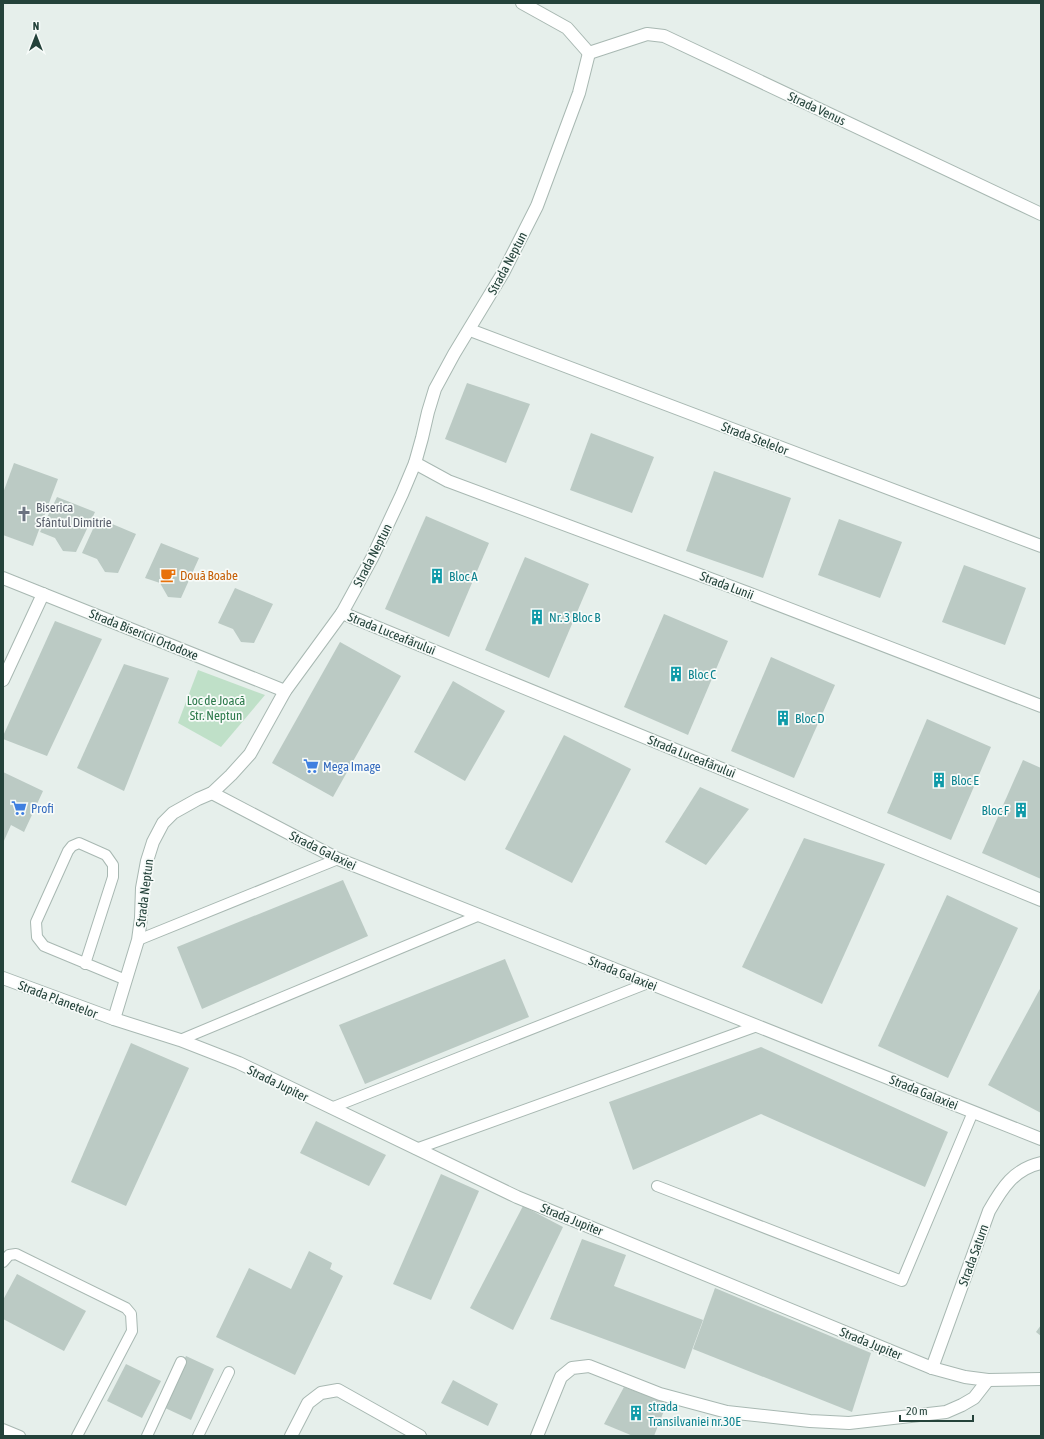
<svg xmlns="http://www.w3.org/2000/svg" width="1044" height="1439" font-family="'Asap Condensed',sans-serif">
<rect width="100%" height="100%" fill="#e6efeb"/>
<polygon fill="#bfe0c8" points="198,670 265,695 221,747 178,723"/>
<g fill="#bbcac4">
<polygon points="467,383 530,404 506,463 445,439"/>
<polygon points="591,433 654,457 632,513 570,490"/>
<polygon points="14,463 58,479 33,546 3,535 3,493"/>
<polygon points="714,471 791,498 763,578 686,551"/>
<polygon points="57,497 95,512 76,552 63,551 55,538 40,532"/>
<polygon points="426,516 489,543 449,637 385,609"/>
<polygon points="98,518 136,534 118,573 105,572 97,559 82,553"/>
<polygon points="839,519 902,542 880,598 818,575"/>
<polygon points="161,543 199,558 181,598 168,597 160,583 145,578"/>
<polygon points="525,557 589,584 549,678 485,650"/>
<polygon points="964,565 1026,588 1005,645 942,622"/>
<polygon points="235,588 273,604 254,643 241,642 233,629 218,623"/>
<polygon points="664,614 728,641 688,735 624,707"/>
<polygon points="55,621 102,639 47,756 3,739 3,736"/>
<polygon points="340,642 401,676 333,797 272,763"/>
<polygon points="771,657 835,685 794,778 731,751"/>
<polygon points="124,664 169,678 124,791 77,768"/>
<polygon points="453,681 505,711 465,781 414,752"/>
<polygon points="927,719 991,747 951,840 887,813"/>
<polygon points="564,735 631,769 572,883 505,849"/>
<polygon points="1023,760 1041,768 1041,879 982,853"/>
<polygon points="3,772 43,791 24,832 11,825 3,843"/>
<polygon points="700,787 749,809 706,865 665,842"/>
<polygon points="804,838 885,864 822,1004 742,967"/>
<polygon points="343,880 368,936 202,1009 177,947"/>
<polygon points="947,895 1018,928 948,1078 878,1046"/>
<polygon points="505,959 529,1017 365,1084 339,1025"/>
<polygon points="1041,987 1041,1113 988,1085"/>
<polygon points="131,1043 189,1068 126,1206 71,1182"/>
<polygon points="761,1047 948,1132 925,1187 761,1114 633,1170 609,1102"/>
<polygon points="316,1121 386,1155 369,1186 300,1153"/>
<polygon points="441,1174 479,1191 431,1300 393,1284"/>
<polygon points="523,1206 563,1227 513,1330 470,1308"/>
<polygon points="582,1239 626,1255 614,1286 703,1320 685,1369 550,1319"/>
<polygon points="309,1251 332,1263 330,1269 343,1276 295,1375 216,1337 249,1268 291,1289"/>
<polygon points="17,1274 86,1311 64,1351 3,1319 3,1300"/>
<polygon points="715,1288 871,1353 852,1412 693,1349"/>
<polygon points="1041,1325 1041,1336 1036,1332"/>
<polygon points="186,1356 214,1369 191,1420 163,1407"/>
<polygon points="126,1364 161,1381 142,1418 107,1401"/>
<polygon points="453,1380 498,1404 488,1426 441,1403"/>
<polygon points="624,1387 667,1403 654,1436 633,1436 604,1424"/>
</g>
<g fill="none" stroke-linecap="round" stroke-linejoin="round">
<defs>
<g id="service">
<polyline points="138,940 338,859"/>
<polyline points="85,964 113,877 113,865 106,855 79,843 72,846 68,851 36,922 37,937 44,946 126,980"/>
<polyline points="180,1040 480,915"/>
<polyline points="331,1108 648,983"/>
<polyline points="416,1149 757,1026"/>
<polyline points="657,1186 902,1281 973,1112"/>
<polyline points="3,1262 9,1255 16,1254 126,1308 131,1314 132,1331 77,1436"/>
<polyline points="3,1429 20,1436"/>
<polyline points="147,1436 181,1362"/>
<polyline points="198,1436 229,1372"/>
</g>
<g id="minor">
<polyline points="522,3 567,28 589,53"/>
<polyline points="589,53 647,34 664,36 1041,214"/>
<polyline points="470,330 1041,546"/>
<polyline points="415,463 448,481 748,593 1041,706"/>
<polyline points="3,578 285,691"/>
<polyline points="342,613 1041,900"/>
<polyline points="3,680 43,594"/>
<polyline points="212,793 338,859 1041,1139"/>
<polyline points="3,978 114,1019 180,1040 239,1063 517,1197 932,1368 965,1377 988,1380 1041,1379"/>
<polyline points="114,1019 138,940 141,918 142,888 147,861 153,842 163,823 173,813 198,799 212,793 231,775 250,754 285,691 342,613 372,558 402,494 415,463 422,438 428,412 435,389 454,354 503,273 537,206 579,93 589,53"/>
<path d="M932 1368 989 1211C1002 1188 1014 1169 1041 1163"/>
<polyline points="291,1436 308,1403 321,1393 338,1390 420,1436"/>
<polyline points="537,1436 561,1377 572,1368 589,1366 660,1394 727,1412 810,1421 849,1423 946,1412 962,1405 974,1398 988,1380"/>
</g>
</defs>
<use href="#service" stroke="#a8b8b2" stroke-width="12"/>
<use href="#minor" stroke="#a8b8b2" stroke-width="14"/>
<use href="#service" stroke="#fff" stroke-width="10"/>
<use href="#minor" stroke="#fff" stroke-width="12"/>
</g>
<defs>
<symbol id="church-bare" viewBox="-9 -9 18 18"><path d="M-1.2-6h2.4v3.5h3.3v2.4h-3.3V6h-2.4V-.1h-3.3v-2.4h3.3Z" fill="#6b7280" stroke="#f7fbf9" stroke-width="2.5" paint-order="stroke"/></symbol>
<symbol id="cafe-bare" viewBox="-9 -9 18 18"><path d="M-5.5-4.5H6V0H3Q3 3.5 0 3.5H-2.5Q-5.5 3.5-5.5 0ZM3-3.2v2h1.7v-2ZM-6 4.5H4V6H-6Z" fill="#e8710a" stroke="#f7fbf9" stroke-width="2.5" paint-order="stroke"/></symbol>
<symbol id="building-bare" viewBox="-9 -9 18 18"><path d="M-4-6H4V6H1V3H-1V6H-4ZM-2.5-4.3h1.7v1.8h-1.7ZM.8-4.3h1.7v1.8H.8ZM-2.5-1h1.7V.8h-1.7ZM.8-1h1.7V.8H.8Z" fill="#0f9aa8" stroke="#f7fbf9" stroke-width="2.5" paint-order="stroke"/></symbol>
<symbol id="supermarket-bare" viewBox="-9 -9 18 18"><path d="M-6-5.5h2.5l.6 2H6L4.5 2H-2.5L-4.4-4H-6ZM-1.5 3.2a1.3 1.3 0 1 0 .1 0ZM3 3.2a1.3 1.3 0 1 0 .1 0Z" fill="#3f7fe0" stroke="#f7fbf9" stroke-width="2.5" paint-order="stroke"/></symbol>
</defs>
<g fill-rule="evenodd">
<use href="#church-bare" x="13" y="503" width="22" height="22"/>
<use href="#cafe-bare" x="157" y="564" width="22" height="22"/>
<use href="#building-bare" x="426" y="565" width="22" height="22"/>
<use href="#building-bare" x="526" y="606" width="22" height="22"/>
<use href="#building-bare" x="665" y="663" width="22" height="22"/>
<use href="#building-bare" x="772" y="707" width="22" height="22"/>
<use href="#supermarket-bare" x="300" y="755" width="22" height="22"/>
<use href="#building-bare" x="928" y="769" width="22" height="22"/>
<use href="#supermarket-bare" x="8" y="797" width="22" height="22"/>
<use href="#building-bare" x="1010" y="799" width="22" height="22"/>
<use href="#building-bare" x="625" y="1402" width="22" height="22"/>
</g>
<g text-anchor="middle" stroke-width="3.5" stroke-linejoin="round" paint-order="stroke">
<g font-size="13" fill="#24423a" stroke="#f7fbf9">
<text transform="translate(817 108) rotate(25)" y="5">Strada Venus</text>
<text transform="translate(507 263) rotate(-62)" y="5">Strada Neptun</text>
<text transform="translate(755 438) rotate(21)" y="5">Strada Stelelor</text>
<text transform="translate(372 555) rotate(-63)" y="5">Strada Neptun</text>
<text transform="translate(727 585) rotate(21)" y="5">Strada Lunii</text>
<text transform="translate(392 633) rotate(22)" y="5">Strada Luceafărului</text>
<text transform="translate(144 634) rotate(22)" y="5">Strada Bisericii Ortodoxe</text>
<text transform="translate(692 756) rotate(22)" y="5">Strada Luceafărului</text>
<text transform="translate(323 850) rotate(26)" y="5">Strada Galaxiei</text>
<text transform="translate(144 893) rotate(-83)" y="5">Strada Neptun</text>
<text transform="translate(623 973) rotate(22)" y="5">Strada Galaxiei</text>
<text transform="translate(58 999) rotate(21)" y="5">Strada Planetelor</text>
<text transform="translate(278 1083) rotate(26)" y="5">Strada Jupiter</text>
<text transform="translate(924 1092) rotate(22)" y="5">Strada Galaxiei</text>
<text transform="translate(572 1219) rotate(22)" y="5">Strada Jupiter</text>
<text transform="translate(973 1255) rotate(-70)" y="5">Strada Saturn</text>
<text transform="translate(871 1343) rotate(22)" y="5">Strada Jupiter</text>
</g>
<g font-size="13" fill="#5b616d" stroke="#f7fbf9" text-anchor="start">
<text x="36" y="512">Biserica<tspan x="36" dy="15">Sfântul Dimitrie</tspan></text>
</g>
<g font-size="13" fill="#c56008" stroke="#f7fbf9" text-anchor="start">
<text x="180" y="580">Două Boabe</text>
</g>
<g font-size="13" fill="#0d838f" stroke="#f7fbf9" text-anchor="start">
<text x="449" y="581">Bloc A</text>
<text x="549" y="622">Nr. 3 Bloc B</text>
<text x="688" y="679">Bloc C</text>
<text x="795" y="723">Bloc D</text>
<text x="951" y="785">Bloc E</text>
<text x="1009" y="815" text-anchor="end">Bloc F</text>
<text x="648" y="1411">strada<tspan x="648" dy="15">Transilvaniei nr.30E</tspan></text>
</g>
<g font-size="13" fill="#2d7a4b" stroke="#f7fbf9">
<text x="216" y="705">Loc de Joacă<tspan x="216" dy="15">Str. Neptun</tspan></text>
</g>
<g font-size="13" fill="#366cbe" stroke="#f7fbf9" text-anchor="start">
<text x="323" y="771">Mega Image</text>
<text x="31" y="813">Profi</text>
</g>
</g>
<rect width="1044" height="1439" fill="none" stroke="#24423a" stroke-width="8"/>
<g transform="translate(36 36)" stroke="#f7fbf9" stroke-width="3" paint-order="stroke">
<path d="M0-3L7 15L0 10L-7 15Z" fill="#24423a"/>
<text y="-6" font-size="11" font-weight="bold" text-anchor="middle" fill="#24423a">N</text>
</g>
<path d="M900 1415v6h73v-6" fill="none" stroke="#24423a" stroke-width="2"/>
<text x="906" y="1415" font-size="12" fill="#24423a" stroke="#f7fbf9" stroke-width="3" paint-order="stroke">20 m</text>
</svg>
